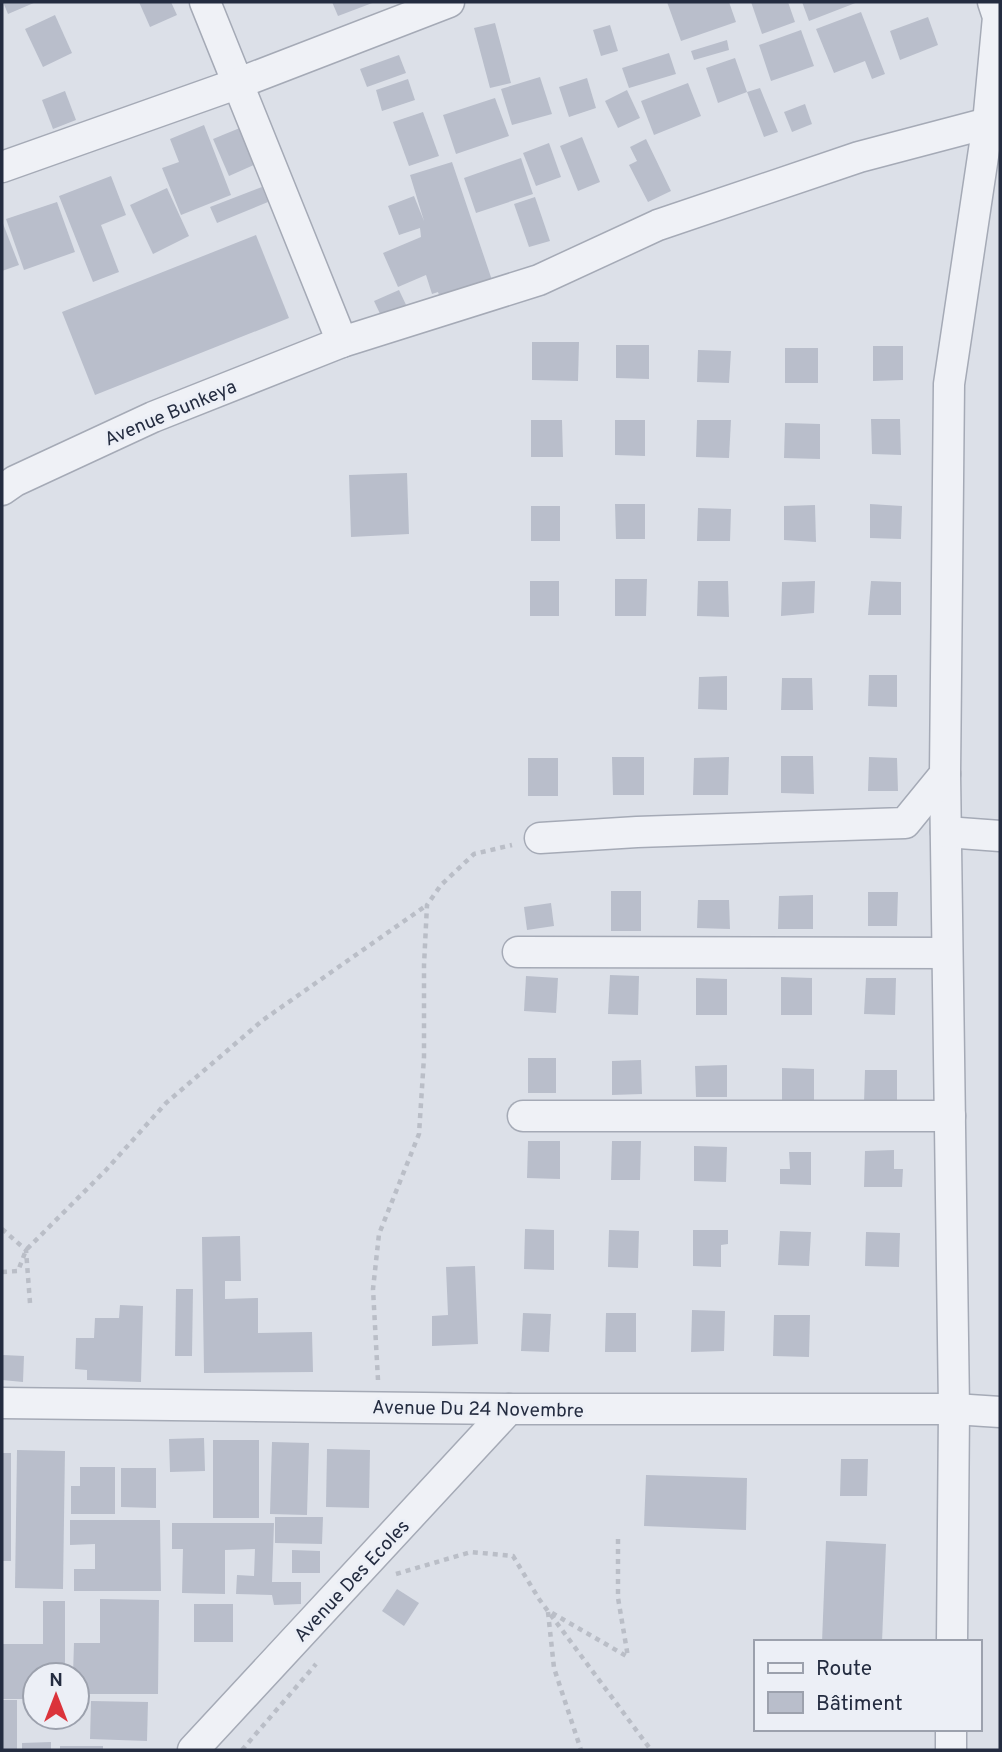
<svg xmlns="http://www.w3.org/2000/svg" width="1002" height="1752" font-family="Overpass,sans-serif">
<rect width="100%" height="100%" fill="#dce0e8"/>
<g fill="#b9becb">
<polygon points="3,2 36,2 8,14"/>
<polygon points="139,2 171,2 177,15 150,27"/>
<polygon points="332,2 375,2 338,16"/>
<polygon points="667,2 729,2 736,22 681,41"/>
<polygon points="751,2 788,2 795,22 762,34"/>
<polygon points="802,2 858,2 809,21"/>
<polygon points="861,12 885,74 872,79 865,61 834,73 816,29"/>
<polygon points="55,15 72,53 43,67 25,29"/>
<polygon points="928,17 938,45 900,60 890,31"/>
<polygon points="495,23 511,83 490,88 474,28"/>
<polygon points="610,25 618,51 601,56 593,30"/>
<polygon points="801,30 814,66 771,81 759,45"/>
<polygon points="727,40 729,50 694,60 691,51"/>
<polygon points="669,53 676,74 629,88 622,68"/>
<polygon points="399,55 406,73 367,87 360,69"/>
<polygon points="735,58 747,92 760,88 778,132 764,137 747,92 718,103 706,68"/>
<polygon points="540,77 552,114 512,125 501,89"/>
<polygon points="587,78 596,108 569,117 559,87"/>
<polygon points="408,79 415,100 382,111 376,90"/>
<polygon points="688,83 701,116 654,135 641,101"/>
<polygon points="627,90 640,118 618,128 605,101"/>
<polygon points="65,91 76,120 53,129 42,100"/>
<polygon points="495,98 509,136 456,154 443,115"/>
<polygon points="805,104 812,124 792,132 784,112"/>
<polygon points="423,112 439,156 409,166 393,122"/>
<polygon points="204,125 231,195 181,215 162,168 179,162 170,139"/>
<polygon points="247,125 263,161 229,176 213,139"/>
<polygon points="582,137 600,182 578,191 560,146"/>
<polygon points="646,139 671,191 648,202 629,165 637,161 630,147"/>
<polygon points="549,143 561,177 536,186 523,153"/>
<polygon points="521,158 533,194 476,213 464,178"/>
<polygon points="452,162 495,289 443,307 438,292 432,294 426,275 398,287 383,253 421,237 420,228 399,235 388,206 414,196 424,221 410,175"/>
<polygon points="111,176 126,215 101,225 119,272 93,282 59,196"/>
<polygon points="262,187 268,202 217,223 210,207"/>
<polygon points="167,188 189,236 153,254 130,205"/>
<polygon points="535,197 550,241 529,247 514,204"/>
<polygon points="57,202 75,252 24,270 6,219"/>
<polygon points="2,221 19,265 2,271"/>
<polygon points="256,235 289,318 95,395 62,312"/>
<polygon points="399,290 408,309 383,320 374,301"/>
<polygon points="532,342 579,342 578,381 532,380"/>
<polygon points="616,345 649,345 649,379 616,378"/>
<polygon points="873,346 903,346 903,380 873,381"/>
<rect x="785" y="348" width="33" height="35"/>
<polygon points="698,350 731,351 729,383 697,382"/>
<polygon points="871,419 900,419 901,455 872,454"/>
<polygon points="531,420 562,420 563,457 531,457"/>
<polygon points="615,420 645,420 645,456 615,455"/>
<polygon points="697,420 731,420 729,458 696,457"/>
<polygon points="785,423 820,424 820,459 784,458"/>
<polygon points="407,473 409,534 351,537 349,475"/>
<polygon points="615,504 645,504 645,539 616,539"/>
<polygon points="870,504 902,506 901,539 870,538"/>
<polygon points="815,505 816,542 784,540 784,506"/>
<rect x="531" y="506" width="29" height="35"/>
<polygon points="698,508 731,509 730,541 697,541"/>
<polygon points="615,579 647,579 646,616 615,616"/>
<rect x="530" y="581" width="29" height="35"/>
<polygon points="698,581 728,581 729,617 697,616"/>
<polygon points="815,581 814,613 781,616 782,582"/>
<polygon points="871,581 901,582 901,615 868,615"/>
<polygon points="869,675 897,675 897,707 868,706"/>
<polygon points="727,676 727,710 698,709 699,677"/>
<polygon points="782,678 812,678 813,710 781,710"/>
<polygon points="781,756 813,756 814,794 781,793"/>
<polygon points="612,757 644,757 644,795 613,795"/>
<polygon points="729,757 728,795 693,795 694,758"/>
<polygon points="869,757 897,758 898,791 868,791"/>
<rect x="528" y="758" width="30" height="38"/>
<rect x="611" y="891" width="30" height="40"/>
<polygon points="868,892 898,892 897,926 868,926"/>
<polygon points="813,895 813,929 778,929 779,896"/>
<polygon points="698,900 729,900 730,929 697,928"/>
<polygon points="551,903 554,926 527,930 524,907"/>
<polygon points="610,975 639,976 638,1015 608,1014"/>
<polygon points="526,976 558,978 556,1013 524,1011"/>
<polygon points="781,977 812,978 812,1015 781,1015"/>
<polygon points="696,978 727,979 727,1015 696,1015"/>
<polygon points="866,978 896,978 895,1015 864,1014"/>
<rect x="528" y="1058" width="28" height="35"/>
<polygon points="641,1060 642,1094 612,1095 612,1061"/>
<polygon points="727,1065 727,1097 696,1097 695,1066"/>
<polygon points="782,1068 814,1069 814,1101 782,1100"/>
<polygon points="865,1070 897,1070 897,1102 864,1102"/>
<polygon points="528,1141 560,1141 560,1179 527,1178"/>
<polygon points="612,1141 641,1141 640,1180 611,1180"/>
<polygon points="694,1146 727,1147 726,1182 694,1181"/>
<polygon points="894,1150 894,1169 903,1169 902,1187 864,1187 865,1151"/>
<polygon points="789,1152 811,1152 811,1185 780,1184 780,1169 790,1169"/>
<polygon points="525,1229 554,1230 554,1270 524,1269"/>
<polygon points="609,1230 639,1231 638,1268 608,1267"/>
<polygon points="693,1230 728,1230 728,1244 721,1245 721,1267 693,1266"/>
<polygon points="780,1231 811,1232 809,1266 778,1265"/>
<polygon points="866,1232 900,1233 899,1267 865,1266"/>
<polygon points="240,1236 241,1281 225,1281 225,1299 258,1298 258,1333 312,1332 313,1372 204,1373 202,1237"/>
<polygon points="475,1266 478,1344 432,1346 432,1316 448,1315 446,1267"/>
<polygon points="176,1289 193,1289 192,1356 175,1356"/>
<polygon points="120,1305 143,1306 141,1382 87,1380 87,1370 75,1369 76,1338 94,1338 95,1318 119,1318"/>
<polygon points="692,1310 725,1311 724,1351 691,1352"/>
<polygon points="523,1313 551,1314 549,1352 521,1351"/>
<polygon points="606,1313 636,1313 636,1352 605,1352"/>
<polygon points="774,1315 810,1315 809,1357 773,1356"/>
<polygon points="3,1355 24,1356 23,1382 2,1380"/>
<polygon points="204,1438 205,1471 170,1472 169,1439"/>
<rect x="213" y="1440" width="46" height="78"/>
<polygon points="272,1442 309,1443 307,1515 270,1514"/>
<polygon points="327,1449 370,1450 369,1508 326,1507"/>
<polygon points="17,1450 65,1451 63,1589 15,1588"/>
<rect x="2" y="1453" width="9" height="108"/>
<polygon points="841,1459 868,1459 867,1496 840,1496"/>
<polygon points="80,1467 115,1467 115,1514 71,1514 71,1486 80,1486"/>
<polygon points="121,1468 156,1468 156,1508 121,1507"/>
<polygon points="646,1475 747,1478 746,1530 644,1526"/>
<polygon points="275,1517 323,1517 322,1544 275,1543"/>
<polygon points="70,1520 160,1520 161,1591 74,1591 74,1569 95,1569 95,1544 70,1545"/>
<polygon points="172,1523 274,1523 272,1582 301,1582 301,1604 274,1605 272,1595 236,1594 237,1575 254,1576 255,1549 225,1550 225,1594 182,1593 183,1549 172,1549"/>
<polygon points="826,1541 886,1544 882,1642 822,1642"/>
<polygon points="292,1550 320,1551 320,1573 292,1573"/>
<polygon points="397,1589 419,1603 404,1626 382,1611"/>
<polygon points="100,1599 159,1600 158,1694 77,1694 77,1675 73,1675 74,1643 100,1643"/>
<polygon points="43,1601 65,1601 65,1675 35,1675 35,1699 2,1699 2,1644 43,1644"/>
<rect x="194" y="1604" width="39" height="38"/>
<rect x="2" y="1700" width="15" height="50"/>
<polygon points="91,1701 148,1702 147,1741 90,1739"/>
<polygon points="51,1742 51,1750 22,1750 22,1743"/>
<rect x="60" y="1746" width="43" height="4"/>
</g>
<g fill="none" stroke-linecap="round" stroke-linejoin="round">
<defs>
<g id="minor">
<polyline points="205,2 342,342"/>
<polyline points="2,167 239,83 449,2"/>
<polyline points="2,490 15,481 153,417 342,342 539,280 658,225 859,157 988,123"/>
<polyline points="945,774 954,1409 952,1642"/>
<polyline points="946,832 1000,836"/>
<polyline points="540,838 637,832 905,823 945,774 949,384 988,123 998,17 993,2"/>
<polyline points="518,952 947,953"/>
<polyline points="523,1116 950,1116"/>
<polyline points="2,1403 509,1409 954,1409 1000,1412"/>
<polyline points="193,1750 509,1409"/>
<polyline points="951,1750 951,1729"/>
</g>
</defs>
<use href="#minor" stroke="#a5aab6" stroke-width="33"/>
<g stroke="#babec7" stroke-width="4.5" stroke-dasharray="5 5" stroke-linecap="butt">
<polyline points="2,1229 26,1250 30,1303"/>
<polyline points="2,1272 18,1271 26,1250 106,1170 166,1103 263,1020 427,905"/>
<polyline points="378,1380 373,1289 379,1234 419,1134 424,1057 424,965 427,905 441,885 474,854 512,845"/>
<polyline points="618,1539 618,1598 628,1657"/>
<polyline points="396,1574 471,1552 513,1556 539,1599 651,1750"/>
<polyline points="548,1612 554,1668 581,1750"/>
<polyline points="552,1613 628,1657"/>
<polyline points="242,1750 316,1664"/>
</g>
<use href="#minor" stroke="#eff1f6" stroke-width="30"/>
</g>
<g text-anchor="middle" stroke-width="6" stroke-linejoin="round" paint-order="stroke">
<g font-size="19" fill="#242c40" stroke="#eceff6">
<text transform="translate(170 412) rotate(-23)" y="7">Avenue Bunkeya</text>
<text transform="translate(478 1408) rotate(1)" y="7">Avenue Du 24 Novembre</text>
<text transform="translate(351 1580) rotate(-47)" y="7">Avenue Des Ecoles</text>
</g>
</g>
<rect width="1002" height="1752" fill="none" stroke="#242c40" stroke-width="7"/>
<rect x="754" y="1640" width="228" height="91" fill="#eceff6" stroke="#9ca1ad" stroke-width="2"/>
<rect x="768" y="1663" width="35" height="10" fill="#eff1f6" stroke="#9ca1ad" stroke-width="2"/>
<text x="816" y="1675" font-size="21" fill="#242c40">Route</text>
<rect x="768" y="1692" width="35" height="21" fill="#b9becb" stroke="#9ca1ad" stroke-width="2"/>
<text x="816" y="1710" font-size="21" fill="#242c40">Bâtiment</text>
<g transform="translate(56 1696)"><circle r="33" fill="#eceff6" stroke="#9ca1ad" stroke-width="2"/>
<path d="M0-5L12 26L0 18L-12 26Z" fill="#db333b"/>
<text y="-10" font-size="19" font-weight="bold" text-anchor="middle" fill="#242c40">N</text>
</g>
</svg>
